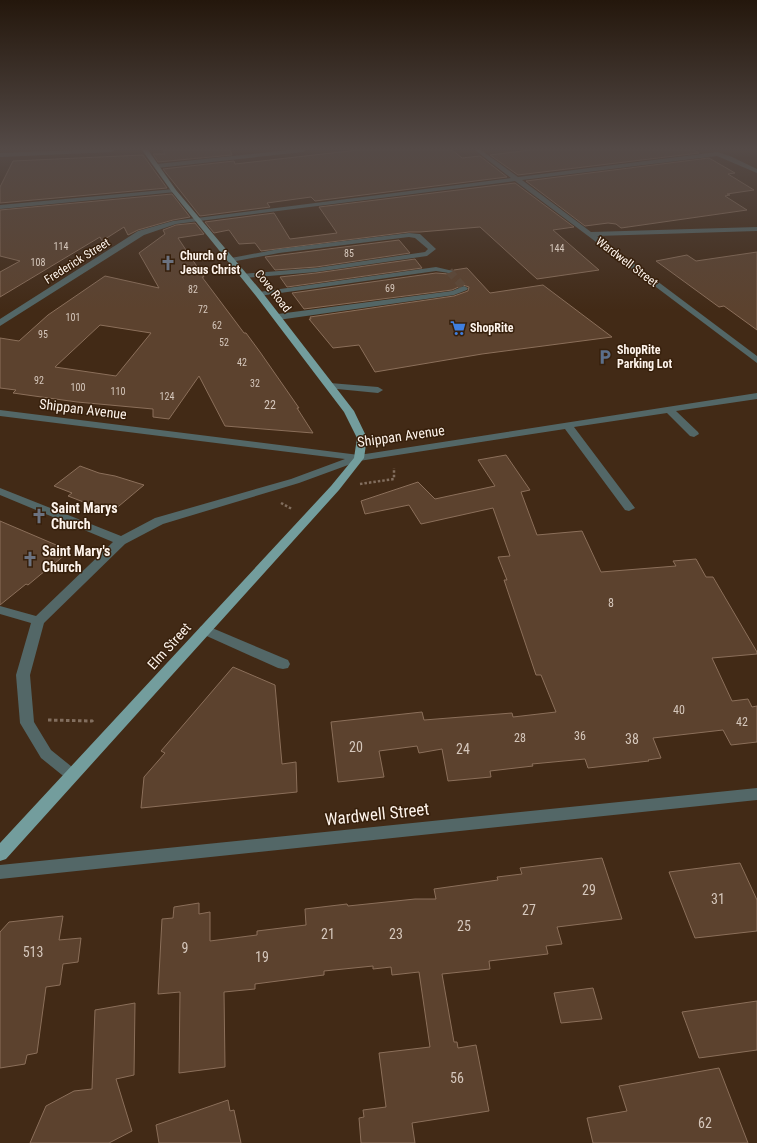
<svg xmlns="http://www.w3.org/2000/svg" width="757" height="1143" font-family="'Roboto Condensed',sans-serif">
<rect width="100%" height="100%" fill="#422a16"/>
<g fill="#5c422e" stroke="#8b6f5a" fill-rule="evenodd">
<polygon points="163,150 230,150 232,155 158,162 153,154 165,154"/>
<polygon points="358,150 452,150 462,158 480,156 507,177 315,201 311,197 267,203 270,207 200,216 163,169 234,161 235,164"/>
<polygon points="530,150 694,150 699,153 518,175 490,155"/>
<polygon points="143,155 167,188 0,203 0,187 13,161"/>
<polygon points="709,158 735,173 728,174 754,190 727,194 730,195 725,196 747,210 621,228 616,224 608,223 585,226 526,181"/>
<polygon points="515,183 574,227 553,230 599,270 537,279 480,227 420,232 409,232 261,251 255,243 239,244 229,230 214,233 205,222 274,213 290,239 337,233 319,207"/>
<polygon points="172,194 190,217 173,220 138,230 128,235 124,227 102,241 100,237 0,297 0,272 20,261 0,256 0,210"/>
<path d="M195 223 204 234 178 238 204 277H202L244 333H246L260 352 299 408H297L313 433 225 426 199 376 169 419 153 417V409L77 402 13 393 16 390 0 388V338L19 341 48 315 105 276 159 288 139 253 165 234 163 230 176 225ZM100 325 151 333 116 376 55 367Z"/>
<polygon points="399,240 410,253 316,267 275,270 265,257"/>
<polygon points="757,252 757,330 724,306 719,307 656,261 687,255 696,261"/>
<polygon points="415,259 422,268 287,287 280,277 316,273"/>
<polygon points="467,268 490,293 543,285 612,337 482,354 375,372 359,345 333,348 309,319 311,319 310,317 454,296 468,291 469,287 463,285 452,290 304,309 292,293 436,273 449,274 454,270"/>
<polygon points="506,455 530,490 521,492 537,535 582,531 601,572 676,566 673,561 696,559 706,577 713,577 757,652 757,654 712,658 732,701 748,699 752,707 757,706 757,742 731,745 723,730 653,738 661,758 648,760 649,761 588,768 585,759 532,764 533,766 490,771 491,777 448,781 442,749 419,753 417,746 379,751 384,777 338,782 331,722 422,712 424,720 512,713 513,717 556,712 541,675 536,675 504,580 507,580 498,557 510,556 493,508 421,524 409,505 365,514 361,501 418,482 435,499 495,486 478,460"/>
<polygon points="80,466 99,473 115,476 144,485 113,511 101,507 99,508 68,496 72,493 54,486"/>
<polygon points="0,521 68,550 63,554 65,555 40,575 28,585 26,584 0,605"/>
<polygon points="233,667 275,685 282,764 296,762 297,792 141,808 144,777 165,753 161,751"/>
<polygon points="602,858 622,919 557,927 562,944 546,946 548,954 489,961 490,969 442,974 454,1042 457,1042 458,1048 476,1045 489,1111 412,1123 415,1143 361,1143 359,1118 364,1117 363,1110 386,1107 379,1053 430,1047 419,972 392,975 391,967 373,969 373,966 324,971 324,975 255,984 255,989 224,992 225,1067 179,1073 180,992 158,994 162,919 173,918 174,907 199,903 199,914 210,912 210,941 257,935 257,931 306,925 305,909 347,904 348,906 415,899 436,899 434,889 498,880 497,877 522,874 520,868"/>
<polygon points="740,863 757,900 757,931 695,938 669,872"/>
<polygon points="63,916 59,940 81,938 78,962 63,964 60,985 46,987 37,1053 27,1055 25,1064 0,1068 0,932 9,922"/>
<polygon points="593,988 602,1019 561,1023 554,993"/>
<polygon points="757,1001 757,1050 699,1058 682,1012"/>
<polygon points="135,1003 134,1075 116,1079 132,1131 109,1143 30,1143 46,1106 74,1091 92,1089 95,1010"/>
<polygon points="719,1068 748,1143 593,1143 587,1118 627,1111 619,1086"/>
<polygon points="228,1100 230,1111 234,1110 241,1143 159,1143 156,1125"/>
</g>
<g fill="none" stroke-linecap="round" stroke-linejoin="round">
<polyline stroke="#5e4836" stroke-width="8" stroke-dasharray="8 4.5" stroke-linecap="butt" points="449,271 464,288"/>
<g stroke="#826e5e" stroke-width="2.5" stroke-dasharray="2.5 2" stroke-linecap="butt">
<polyline points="360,484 394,479 394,468"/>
<polyline points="281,503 292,509"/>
</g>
<polyline stroke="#826e5e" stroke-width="3" stroke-dasharray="3.5 2.5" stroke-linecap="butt" points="48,720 92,721 94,719"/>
<g fill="#536767" fill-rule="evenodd">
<polygon points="78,150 115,150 112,152 0,157 0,153"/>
<polygon points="289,150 306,150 303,152 157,168 154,166 157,164"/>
<polygon points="475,150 481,150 518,177 717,152 730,156 757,169 757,173 717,156 522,180 591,232 757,227 757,231 597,236 757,356 757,363 515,181 176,224 144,235 0,326 0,319 138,231 173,221 511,178"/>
<polygon points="174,189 176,190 176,192 0,209 0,205"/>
<polygon points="409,233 420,234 436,249 427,256 316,272 245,278 241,276 242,274 316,268 425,252 428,249 415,238 409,237 279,253 231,262 227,260 231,258 279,249"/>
<polygon points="436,267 453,271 449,273 436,271 259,296 255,294 259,292"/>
<polygon points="464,286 468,288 467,290 454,295 278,320 274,317 278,314 452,291"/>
<polygon points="330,383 378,387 383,390 378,393 327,388 325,386"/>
<polygon points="757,393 757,399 676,411 698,432 699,434 694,437 690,436 667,413 574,427 635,508 629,511 625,510 565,429 359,461 299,483 163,524 125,544 44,623 30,675 34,722 51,750 77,771 79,775 77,779 72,781 67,779 41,758 20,723 16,675 31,623 0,614 0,606 36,616 113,542 0,495 0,488 121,536 155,518 291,479 345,459 0,416 0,410 359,455"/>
<polygon points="205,625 288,660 290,664 288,668 283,669 278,668 200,633 199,630 200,627"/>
<polygon points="757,788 757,800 0,879 0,865"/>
</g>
<polygon fill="#739d9d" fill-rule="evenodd" points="142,150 148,150 176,190 262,292 354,411 367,438 364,458 339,490 6,859 0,861 0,843 331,486 354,458 357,438 344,412 256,296 172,192"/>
</g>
<linearGradient id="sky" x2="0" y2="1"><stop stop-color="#24170c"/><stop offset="0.48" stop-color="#544a47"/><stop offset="1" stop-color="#544a47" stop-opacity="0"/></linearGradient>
<rect width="757" height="310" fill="url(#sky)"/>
<defs>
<symbol id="church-bare" viewBox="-9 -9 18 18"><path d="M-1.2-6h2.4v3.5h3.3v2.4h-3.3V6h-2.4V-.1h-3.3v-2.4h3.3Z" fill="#6b7280" stroke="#37200c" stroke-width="2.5" paint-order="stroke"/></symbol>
<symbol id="supermarket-bare" viewBox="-9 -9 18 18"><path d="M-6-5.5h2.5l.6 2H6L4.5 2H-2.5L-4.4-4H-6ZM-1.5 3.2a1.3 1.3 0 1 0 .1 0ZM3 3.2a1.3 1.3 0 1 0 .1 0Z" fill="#3f7fe0" stroke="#37200c" stroke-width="2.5" paint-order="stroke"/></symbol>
<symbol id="parking-bare" viewBox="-9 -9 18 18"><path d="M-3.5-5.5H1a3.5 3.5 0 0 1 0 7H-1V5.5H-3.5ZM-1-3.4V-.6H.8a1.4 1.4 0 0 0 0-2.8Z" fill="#5c6f8a" stroke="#37200c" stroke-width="2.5" paint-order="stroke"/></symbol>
</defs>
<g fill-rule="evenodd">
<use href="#church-bare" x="157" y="252" width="22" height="22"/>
<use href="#supermarket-bare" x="447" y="317" width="22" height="22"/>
<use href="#parking-bare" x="594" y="346" width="22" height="22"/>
<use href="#church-bare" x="28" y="505" width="22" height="22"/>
<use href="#church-bare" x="19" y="548" width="22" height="22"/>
</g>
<g text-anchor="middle" stroke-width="3" stroke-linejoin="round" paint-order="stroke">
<g font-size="10" fill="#d5c7bc">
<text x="61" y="250">114</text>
<text x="557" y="252">144</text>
<text x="349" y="257">85</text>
<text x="38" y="266">108</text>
<text x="390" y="292">69</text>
<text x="193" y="293">82</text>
<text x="203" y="313">72</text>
<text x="73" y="321">101</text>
<text x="217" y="329">62</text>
<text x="43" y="338">95</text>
<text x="224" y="346">52</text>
<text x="242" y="366">42</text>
<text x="39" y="384">92</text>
<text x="255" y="387">32</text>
<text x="78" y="391">100</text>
<text x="118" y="395">110</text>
<text x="167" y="400">124</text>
</g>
<g font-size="12" font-weight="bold" fill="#fdf3eb" stroke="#37200c" text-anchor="start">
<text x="180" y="260">Church of<tspan x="180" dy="14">Jesus Christ</tspan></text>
<text x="470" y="332">ShopRite</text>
<text x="617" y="354">ShopRite<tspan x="617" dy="14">Parking Lot</tspan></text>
</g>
<g font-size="12" fill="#fdf3eb" stroke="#37200c">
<text transform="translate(77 261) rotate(-32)" y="4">Frederick Street</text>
<text transform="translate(627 262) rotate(37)" y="4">Wardwell Street</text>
<text transform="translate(273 291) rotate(52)" y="4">Cove Road</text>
</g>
<g font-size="12" fill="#d5c7bc">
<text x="270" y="409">22</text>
<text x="611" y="607">8</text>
<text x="679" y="714">40</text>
<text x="742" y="726">42</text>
<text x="580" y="740">36</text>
<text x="520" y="742">28</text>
</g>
<g font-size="14" fill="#fdf3eb" stroke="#37200c">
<text transform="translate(83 409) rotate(7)" y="5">Shippan Avenue</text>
<text transform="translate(401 436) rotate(-8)" y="5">Shippan Avenue</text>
<text transform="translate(169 646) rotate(-48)" y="5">Elm Street</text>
</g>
<g font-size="14" font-weight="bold" fill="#fdf3eb" stroke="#37200c" text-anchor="start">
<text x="51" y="513">Saint Marys<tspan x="51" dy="16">Church</tspan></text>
<text x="42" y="556">Saint Mary's<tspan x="42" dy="16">Church</tspan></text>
</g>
<g font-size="14" fill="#d5c7bc">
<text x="632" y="744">38</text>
<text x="356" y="752">20</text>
<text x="463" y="754">24</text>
<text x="589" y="895">29</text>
<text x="718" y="904">31</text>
<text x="529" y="915">27</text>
<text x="464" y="931">25</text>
<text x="328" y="939">21</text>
<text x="396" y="939">23</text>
<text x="185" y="953">9</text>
<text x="33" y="957">513</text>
<text x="262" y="962">19</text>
<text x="457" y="1083">56</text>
<text x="705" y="1128">62</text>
</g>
<g font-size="17" fill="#fdf3eb" stroke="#37200c">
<text transform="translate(377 814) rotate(-6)" y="6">Wardwell Street</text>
</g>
</g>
</svg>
